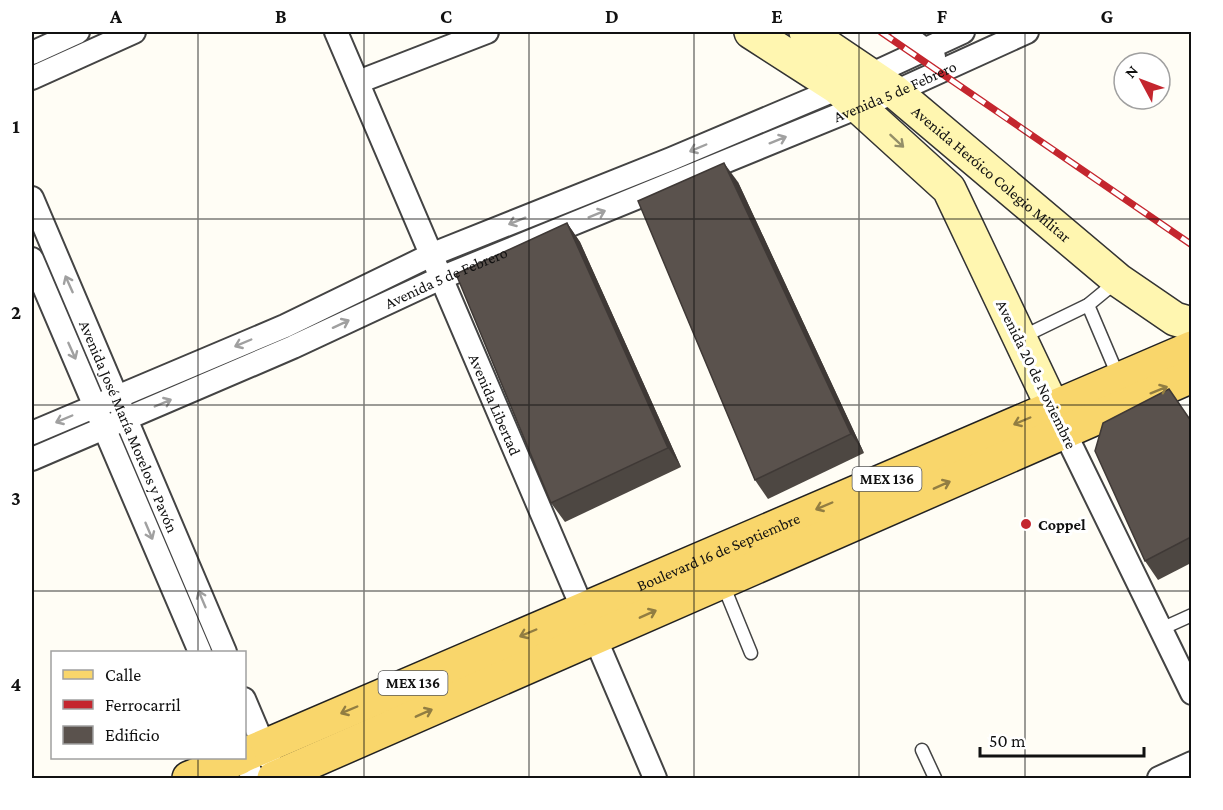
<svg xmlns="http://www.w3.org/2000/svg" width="1223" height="810" font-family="'Crimson Pro',serif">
<rect width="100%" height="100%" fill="#fffdf5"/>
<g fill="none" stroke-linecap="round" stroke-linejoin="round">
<defs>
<g id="service">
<polyline points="1088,305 1119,378"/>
<polyline points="1020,338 1088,305 1116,282"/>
<polyline points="722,582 751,653"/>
<polyline points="1161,629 1192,615"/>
<polyline points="922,750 935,778"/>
</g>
<g id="minor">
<path id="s1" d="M336 32 655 778"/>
<polyline points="902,32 934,57"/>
<polyline points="32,53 78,32"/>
<polyline points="32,78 134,32"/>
<polyline points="358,82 487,32"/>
<path id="s2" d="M32 198 225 652"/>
<polyline points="32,259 200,652"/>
<polyline points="1064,431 1192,693"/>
<polyline points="32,433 285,326 433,254 671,159 872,74 963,32"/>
<path id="s3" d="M32 459 293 347 443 277 895 92 1027 32"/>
<polyline points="244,699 269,758"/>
<polyline points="244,757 253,778"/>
<polyline points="1159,778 1192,763"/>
</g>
<g id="secondary">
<polyline points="751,32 838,88 949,189 1064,431"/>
<path id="s4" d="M806 32 895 92 1118 280 1175 319 1192 324"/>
</g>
<g id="primary">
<path id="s5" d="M244 755 1192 348"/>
<polyline points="189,778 239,758"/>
<polyline points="274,778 1192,376"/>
</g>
</defs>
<use href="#service" stroke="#444" stroke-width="15"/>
<use href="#minor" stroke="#444" stroke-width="26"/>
<use href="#secondary" stroke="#333" stroke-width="36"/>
<use href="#primary" stroke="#222" stroke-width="36"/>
<use href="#service" stroke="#fff" stroke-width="12"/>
<use href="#minor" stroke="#fff" stroke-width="22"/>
<use href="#secondary" stroke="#fff6b0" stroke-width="33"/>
<use href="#primary" stroke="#f9d66b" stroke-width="33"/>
<defs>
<polyline id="rail" points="881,32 1192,245"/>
</defs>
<use href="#rail" stroke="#c4262e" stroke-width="7"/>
<use href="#rail" stroke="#fff" stroke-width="4.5" stroke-dasharray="14" stroke-linecap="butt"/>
</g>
<g fill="#4d4742">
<polygon points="738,182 864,453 768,499 755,480"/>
<polygon points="567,223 580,242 681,467 565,522 551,503"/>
<polygon points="1191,421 1191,563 1158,580 1145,561"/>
</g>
<g fill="#3f3936">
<polygon points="724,163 738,182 864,453 851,434"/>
<polygon points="567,223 580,242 681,467 668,448"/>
</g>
<g fill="#5a524d" stroke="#3f3936" stroke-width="1.5">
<polygon points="724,163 851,434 755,480 638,201"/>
<polygon points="567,223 668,448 551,503 456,274"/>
<polygon points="1169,389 1191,421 1191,537 1145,561 1095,451 1103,423"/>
</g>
<defs><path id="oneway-shaft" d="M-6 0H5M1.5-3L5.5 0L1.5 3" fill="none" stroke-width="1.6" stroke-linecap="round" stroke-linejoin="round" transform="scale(1.5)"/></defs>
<g stroke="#a0a0a0">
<use href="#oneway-shaft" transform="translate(778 140) rotate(-22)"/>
<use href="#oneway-shaft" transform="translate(698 148) rotate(157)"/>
<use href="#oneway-shaft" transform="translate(597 214) rotate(-22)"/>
<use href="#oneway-shaft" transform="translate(517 221) rotate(158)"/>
<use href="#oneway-shaft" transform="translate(69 284) rotate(-114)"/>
<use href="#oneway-shaft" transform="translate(341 324) rotate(-25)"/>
<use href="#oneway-shaft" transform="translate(243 343) rotate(157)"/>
<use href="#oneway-shaft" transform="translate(72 351) rotate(66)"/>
<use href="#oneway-shaft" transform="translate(163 403) rotate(-23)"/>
<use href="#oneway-shaft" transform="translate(64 419) rotate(157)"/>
<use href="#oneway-shaft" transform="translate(149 531) rotate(67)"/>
<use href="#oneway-shaft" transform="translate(202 599) rotate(-113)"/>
</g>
<use stroke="#948f68" href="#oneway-shaft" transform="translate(897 141) rotate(43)"/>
<g stroke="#917d42">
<use href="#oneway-shaft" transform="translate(1159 390) rotate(-22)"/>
<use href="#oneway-shaft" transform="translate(1022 421) rotate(157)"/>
<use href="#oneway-shaft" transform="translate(942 485) rotate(-24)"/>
<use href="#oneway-shaft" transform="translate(824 506) rotate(157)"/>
<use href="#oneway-shaft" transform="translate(648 614) rotate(-24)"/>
<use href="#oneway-shaft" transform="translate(528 633) rotate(157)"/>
<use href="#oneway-shaft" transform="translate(349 710) rotate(157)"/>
<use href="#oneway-shaft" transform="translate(424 713) rotate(-24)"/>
</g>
<path fill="none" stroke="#111" stroke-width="1.5" stroke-opacity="0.55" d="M198 32V652M364 32V778M529 32V778M694 32V778M859 32V778M1025 32V778M32 219H1192M32 405H1192M32 591H1192M198 758V778"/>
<circle fill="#c4262e" stroke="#fff" stroke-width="2" cx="1026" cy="524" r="6"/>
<g text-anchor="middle" stroke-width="6" stroke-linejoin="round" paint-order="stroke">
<g fill="#fff" stroke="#585858" stroke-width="1.5">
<rect x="852.5" y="467" width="69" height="24" rx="4.5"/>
<rect x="378.5" y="671" width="69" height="24" rx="4.5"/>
</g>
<g font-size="15" font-weight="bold" fill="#111">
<text x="887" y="484">MEX 136</text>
<text x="413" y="688">MEX 136</text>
</g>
<g font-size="16" fill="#111" stroke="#fff">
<text dy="6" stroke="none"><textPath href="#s3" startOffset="938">Avenida 5 de Febrero</textPath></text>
<text dy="6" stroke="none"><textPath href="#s4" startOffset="234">Avenida Heróico Colegio Militar</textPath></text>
<text dy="6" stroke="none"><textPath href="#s3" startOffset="452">Avenida 5 de Febrero</textPath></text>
<text transform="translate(1037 374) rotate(64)" y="6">Avenida 20 de Noviembre</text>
<text dy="6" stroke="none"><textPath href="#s1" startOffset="405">Avenida Libertad</textPath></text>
<text dy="6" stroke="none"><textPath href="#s2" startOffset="248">Avenida José María Morelos y Pavón</textPath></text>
<text dy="6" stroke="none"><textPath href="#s5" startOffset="516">Boulevard 16 de Septiembre</textPath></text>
</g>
<g font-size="16" font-weight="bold" fill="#111" stroke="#fff" text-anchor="start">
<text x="1038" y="530">Coppel</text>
</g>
</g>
<rect width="1223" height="810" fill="none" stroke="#ffffff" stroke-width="66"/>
<rect x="51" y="651" width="195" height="108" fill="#ffffff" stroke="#a0a0a0" stroke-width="1.5"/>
<rect x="63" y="670" width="30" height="9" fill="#f9d66b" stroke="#a0a0a0" stroke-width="1.5"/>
<text x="105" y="681" font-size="18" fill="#111111">Calle</text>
<rect x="63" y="700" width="30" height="9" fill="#c4262e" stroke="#a0a0a0" stroke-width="1.5"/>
<text x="105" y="711" font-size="18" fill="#111111">Ferrocarril</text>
<rect x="63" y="726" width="30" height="18" fill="#5a524d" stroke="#a0a0a0" stroke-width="1.5"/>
<text x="105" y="741" font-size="18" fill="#111111">Edificio</text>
<g transform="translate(1142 81) rotate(311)"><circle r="28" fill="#ffffff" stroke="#a0a0a0" stroke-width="1.5"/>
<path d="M0-4.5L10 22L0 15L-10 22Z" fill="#c4262e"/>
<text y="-9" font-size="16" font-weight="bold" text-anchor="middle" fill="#111111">N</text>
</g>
<path d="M980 747v9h164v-9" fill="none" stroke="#111111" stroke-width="3"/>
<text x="989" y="747" font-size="18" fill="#111111" stroke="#ffffff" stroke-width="4.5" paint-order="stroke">50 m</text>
<rect x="33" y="33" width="1157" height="744" fill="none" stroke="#111" stroke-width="2"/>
<g font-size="20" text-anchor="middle" font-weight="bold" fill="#111">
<text x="116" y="23">A</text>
<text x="281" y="23">B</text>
<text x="446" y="23">C</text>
<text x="612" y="23">D</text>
<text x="777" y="23">E</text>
<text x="942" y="23">F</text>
<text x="1107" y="23">G</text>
<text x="16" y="133">1</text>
<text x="16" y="319">2</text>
<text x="16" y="505">3</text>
<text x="16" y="691">4</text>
</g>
</svg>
